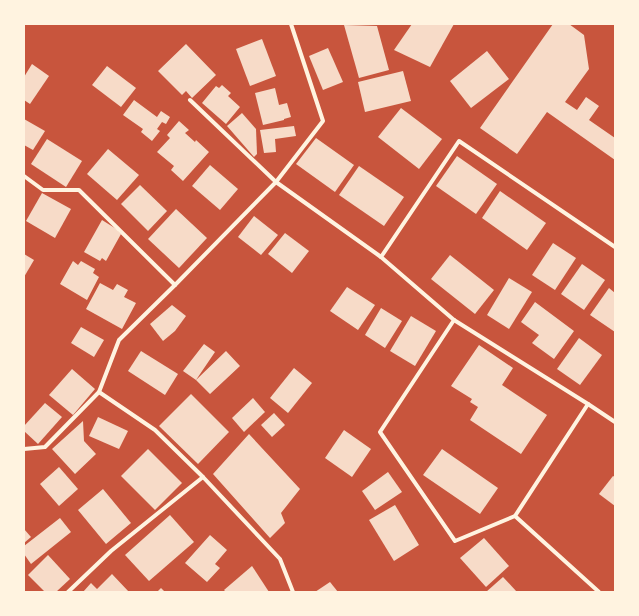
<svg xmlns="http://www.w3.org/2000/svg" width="639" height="616" font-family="'Times New Roman',serif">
<rect width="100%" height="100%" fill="#c8553d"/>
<g fill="#f7dbc8">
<polygon points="412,24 454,24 430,67 394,50"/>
<polygon points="553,24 569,24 584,35 589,69 565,102 577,110 586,97 599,106 589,120 615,138 615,160 547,112 517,154 480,128"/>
<polygon points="344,25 377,26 389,70 359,78"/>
<polygon points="262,39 276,76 250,86 236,49"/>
<polygon points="186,44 216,75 192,98 186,91 182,95 158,71"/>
<polygon points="328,48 343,82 323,90 309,56"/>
<polygon points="487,51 509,79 471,108 450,81"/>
<polygon points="32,64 49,76 30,104 24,100 24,77"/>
<polygon points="107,66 136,88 121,107 92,85"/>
<polygon points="403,71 411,101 365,112 358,82"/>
<polygon points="222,85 231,93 228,96 240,107 226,124 202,103 216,86 219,88"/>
<polygon points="275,88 279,105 287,103 291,117 284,119 284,120 263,125 255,93"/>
<polygon points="134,100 157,117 161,111 170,117 166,124 162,122 157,129 160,131 152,141 141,132 143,129 123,115"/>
<polygon points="401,108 442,139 419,169 378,137"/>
<polygon points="242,113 256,129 257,154 254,157 227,126"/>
<polygon points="24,119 45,131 33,150 24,145"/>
<polygon points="179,121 189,130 185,133 195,142 196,140 209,152 183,181 171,170 174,166 157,152 170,138 167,135"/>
<polygon points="294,126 296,136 275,139 276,152 264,153 260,130"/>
<polygon points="316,138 354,165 335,192 296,164"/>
<polygon points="47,139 82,161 66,187 31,164"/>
<polygon points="108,149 139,175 117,200 87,174"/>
<polygon points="457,156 497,184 476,214 436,186"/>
<polygon points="210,165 238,189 220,210 192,186"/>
<polygon points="359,166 404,197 384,226 339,195"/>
<polygon points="140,185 167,211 148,231 121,204"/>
<polygon points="500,191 546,223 527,250 482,218"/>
<polygon points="42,193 71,209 55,238 26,221"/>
<polygon points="176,209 207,238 179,268 148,239"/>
<polygon points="254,216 278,235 261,255 238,237"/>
<polygon points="102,220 118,230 118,231 121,234 106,261 102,258 100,261 84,252"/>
<polygon points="285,233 309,251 292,273 268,254"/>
<polygon points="553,243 576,258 555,290 532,275"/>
<polygon points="24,254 34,260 24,277"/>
<polygon points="450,255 494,290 475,314 431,279"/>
<polygon points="73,261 78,265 81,261 95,269 93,273 99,277 87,300 60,284"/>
<polygon points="582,264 605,280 584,310 561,294"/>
<polygon points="509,278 532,292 509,329 487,315"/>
<polygon points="100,283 113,290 117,284 128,290 124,297 136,303 122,329 86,309"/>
<polygon points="347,287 375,305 358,330 330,311"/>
<polygon points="609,288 615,293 615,332 590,315"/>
<polygon points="535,302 574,331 554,359 532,343 539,335 521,322"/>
<polygon points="172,305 186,316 175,331 163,341 150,324"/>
<polygon points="381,308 402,321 385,348 365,335"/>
<polygon points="411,316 436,331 415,366 390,351"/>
<polygon points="81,327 104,340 94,357 71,343"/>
<polygon points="579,338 602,355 580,385 557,369"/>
<polygon points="204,344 215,352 196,380 226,351 240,366 210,394 196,380 183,371"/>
<polygon points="479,345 513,368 502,385 547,415 521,454 470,420 478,407 470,402 472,399 451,386"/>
<polygon points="141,351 178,374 165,395 128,371"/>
<polygon points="294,368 312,383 288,413 270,398"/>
<polygon points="72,369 95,389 73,415 49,395"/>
<polygon points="191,394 229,432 198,464 159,426"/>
<polygon points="253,398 265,412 244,432 232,418"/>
<polygon points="45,403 62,417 38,444 24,431 24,426"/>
<polygon points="274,413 285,425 272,437 261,425"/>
<polygon points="98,417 128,431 119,449 89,436"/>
<polygon points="83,421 84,441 96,454 75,474 52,449"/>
<polygon points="344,430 371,449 352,477 325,458"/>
<polygon points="249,434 300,489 281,513 285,523 270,538 213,474"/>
<polygon points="148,449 182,483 155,510 121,476"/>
<polygon points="442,449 498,488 480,514 423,475"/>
<polygon points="59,467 78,489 59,506 40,484"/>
<polygon points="388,472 402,492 375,510 362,491"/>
<polygon points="613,476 615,477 615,506 599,494"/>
<polygon points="103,489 131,523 106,544 78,510"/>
<polygon points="395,505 419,545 394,561 369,520"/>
<polygon points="170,515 194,542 149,581 125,555"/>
<polygon points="60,518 71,532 31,564 24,554 24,546"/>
<polygon points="24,529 31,537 24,543"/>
<polygon points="210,535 227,550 215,564 220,568 207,582 185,563"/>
<polygon points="484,538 509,566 486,587 460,558"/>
<polygon points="48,555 70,579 56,592 45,592 28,575"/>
<polygon points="252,566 269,592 226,592 224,590"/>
<polygon points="112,574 129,592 83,592 91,583 97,589"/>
<polygon points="503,577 517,592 486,592"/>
<polygon points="330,582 338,592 315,592"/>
<polygon points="161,588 165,592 157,592"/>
</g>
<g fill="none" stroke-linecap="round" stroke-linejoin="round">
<g stroke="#fff3e0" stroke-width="4">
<polyline points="190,100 276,182 381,257 454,320 588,404 615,422"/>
<polyline points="24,176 43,190 79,190 175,285"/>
<polyline points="381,257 459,141 615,247"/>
<polyline points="454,320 380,432 455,541 515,516 588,404"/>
<polyline points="99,392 155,430 203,477 280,559 293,592"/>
<polyline points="24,449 45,447 99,392 119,340 175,285 276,182 323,121 291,24"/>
<polyline points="515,516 599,592"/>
<polyline points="68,592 111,551 203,477"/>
</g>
</g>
<rect width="639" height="616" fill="none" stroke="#fff3e0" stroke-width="50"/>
</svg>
